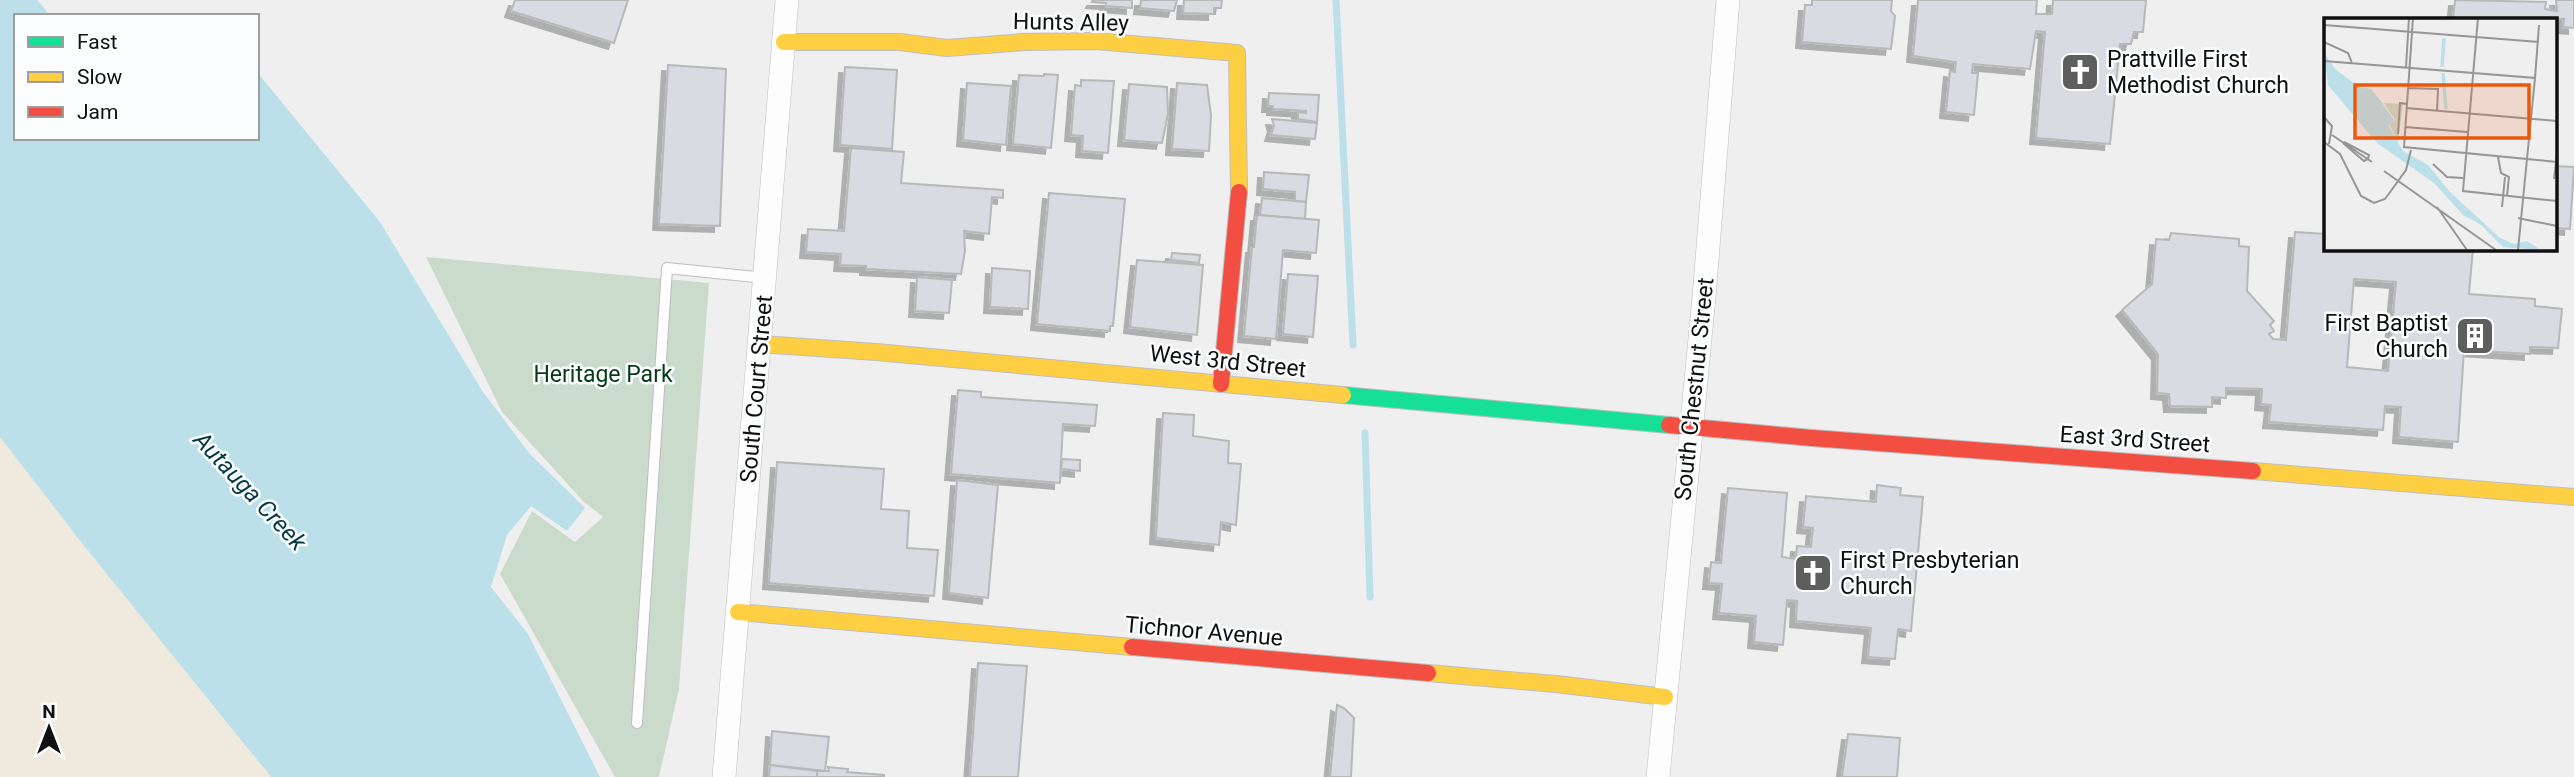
<svg xmlns="http://www.w3.org/2000/svg" width="2574" height="777" font-family="Roboto,sans-serif">
<defs>
<filter id="shadow"><feDropShadow dx="-6" dy="6" stdDeviation="0" flood-color="#0004"/></filter>
</defs>
<rect width="100%" height="100%" fill="#efeff0"/>
<polygon fill="#f0e9de" points="0,437 85,547 271,777 0,777"/>
<polygon fill="#cadbcc" points="426,257 709,283 679,689 659,777 615,777 500,574 532,511 575,542 603,517 583,501 502,412"/>
<polygon fill="#bbe0e9" points="0,0 37,0 51,16 16,16 16,138 257,138 257,72 380,222 483,392 530,454 585,508 567,531 531,506 507,535 491,587 528,634 600,777 271,777 85,547 0,437"/>
<g fill="none" stroke-linecap="round" stroke-linejoin="round">
<g stroke="#bbe0e9" stroke-width="7">
<polyline points="1336,0 1353,345"/>
<polyline points="1365,433 1370,597"/>
</g>
</g>
<g fill="#d9dae2" stroke="#b7b8b8" stroke-width="2" fill-rule="evenodd" filter="url(#shadow)">
<polygon points="515,0 628,0 614,43 511,11"/>
<polygon points="1093,0 1132,0 1132,8 1106,6 1106,3 1092,2"/>
<polygon points="1141,0 1177,0 1174,11 1140,8"/>
<polygon points="1184,0 1222,0 1221,8 1214,8 1214,14 1183,13"/>
<polygon points="1812,0 1892,0 1891,11 1895,16 1891,49 1802,42 1805,5 1812,5"/>
<polygon points="1918,0 2037,0 2036,14 2052,14 2053,0 2146,0 2143,32 2134,32 2131,44 2120,44 2110,144 2036,138 2045,32 2036,31 2030,69 1973,64 1972,73 1978,73 1974,115 1946,112 1950,71 1955,72 1956,62 1913,56"/>
<polygon points="2455,0 2546,2 2545,9 2557,11 2556,0 2574,0 2574,28 2563,27 2564,19 2544,18 2453,19"/>
<polygon points="668,65 726,69 720,226 659,224"/>
<polygon points="845,67 897,70 892,149 840,145"/>
<polygon points="1044,74 1058,75 1051,148 1013,144 1019,75 1044,76"/>
<polygon points="1081,80 1114,81 1108,153 1082,151 1083,136 1071,135 1075,85 1081,86"/>
<polygon points="967,83 1011,86 1006,145 963,140"/>
<polygon points="1177,83 1207,85 1211,115 1209,151 1172,149"/>
<polygon points="1129,84 1167,87 1168,114 1162,143 1124,140"/>
<polygon points="1269,93 1319,95 1317,122 1298,119 1298,112 1306,113 1306,111 1273,109 1273,106 1268,106"/>
<polygon points="1272,119 1317,123 1315,139 1271,135 1274,126"/>
<polygon points="851,148 904,152 901,183 1003,190 1003,198 992,197 989,234 964,231 965,251 961,274 866,269 866,266 840,265 841,254 806,252 808,229 844,231"/>
<polygon points="2555,166 2574,167 2570,229 2555,228"/>
<polygon points="1264,172 1309,175 1306,202 1295,201 1295,192 1263,189"/>
<polygon points="1049,193 1125,199 1113,326 1110,326 1110,331 1037,324"/>
<polygon points="1262,198 1306,202 1305,219 1260,215"/>
<polygon points="1257,215 1319,220 1316,253 1283,250 1276,339 1244,336 1252,247 1254,247"/>
<path d="M2295 232 2326 234V248H2473L2469 294 2535 299V306L2562 309 2558 348 2530 347V354L2464 350 2458 442 2399 437 2401 407 2385 406 2383 430 2269 422 2271 405 2261 404 2262 389 2226 388V398L2212 397V407L2170 406 2169 394 2157 393 2158 354 2122 310 2152 284 2156 239 2169 240 2171 233 2239 239V246L2249 247 2247 291 2274 321 2270 325 2274 331 2269 334 2273 339 2286 340ZM2354 279 2396 282 2388 371 2347 367Z"/>
<polygon points="1172,253 1200,255 1199,263 1171,260"/>
<polygon points="1137,260 1203,265 1197,335 1130,327"/>
<polygon points="992,268 1030,271 1028,309 990,307"/>
<polygon points="1288,274 1318,276 1313,337 1283,334"/>
<polygon points="917,277 952,280 949,313 915,311"/>
<polygon points="958,390 981,392 981,397 1097,405 1095,426 1063,424 1060,483 951,474"/>
<polygon points="1163,413 1194,415 1193,436 1229,441 1228,463 1241,464 1236,525 1221,522 1219,545 1156,538"/>
<polygon points="1062,459 1080,460 1080,471 1061,469"/>
<polygon points="777,462 884,469 881,509 909,511 907,548 938,550 934,596 769,583"/>
<polygon points="957,480 998,485 988,598 949,593"/>
<polygon points="1877,485 1901,488 1900,495 1923,497 1911,631 1898,629 1895,659 1868,657 1871,628 1796,621 1797,601 1787,600 1783,645 1754,642 1756,616 1719,613 1722,584 1709,583 1711,562 1721,563 1728,488 1787,493 1782,557 1796,559 1797,546 1811,547 1813,528 1803,527 1806,496 1876,502"/>
<polygon points="978,663 1027,666 1018,777 970,777"/>
<polygon points="1337,705 1344,708 1354,718 1351,777 1330,777"/>
<polygon points="772,731 829,737 825,771 770,765"/>
<polygon points="1848,734 1900,738 1897,777 1842,777"/>
<polygon points="770,765 817,771 817,777 769,777"/>
<polygon points="828,767 848,769 847,772 884,775 884,777 817,777 817,771 829,771"/>
</g>
<g fill="none" stroke-linecap="round" stroke-linejoin="round">
<defs>
<polyline id="lane" points="637,723 667,268 765,278"/>
<g id="street">
<polyline points="724,777 787,0"/>
<polyline points="1658,777 1704,297 1728,0"/>
</g>
<polyline id="fast" points="1343,395 1669,425"/>
<g id="slow">
<polyline points="784,42 900,42 947,48 1024,42 1096,41 1237,53 1239,192"/>
<polyline points="760,344 876,352 1343,395"/>
<polyline points="2253,471 2574,497"/>
<polyline points="738,612 1132,647"/>
<polyline points="1428,673 1556,684 1665,697"/>
</g>
<g id="jam">
<polyline points="1221,384 1239,192"/>
<polyline points="1669,425 1812,438 2253,471"/>
<polyline points="1132,647 1428,673"/>
</g>
</defs>
<use href="#lane" stroke="#bebebf" stroke-width="12"/>
<use href="#street" stroke="#bebebf" stroke-width="24"/>
<use href="#fast" stroke="#bebebf" stroke-width="18"/>
<use href="#slow" stroke="#bebebf" stroke-width="18"/>
<use href="#jam" stroke="#bebebf" stroke-width="18"/>
<use href="#lane" stroke="#fdfdfd" stroke-width="10"/>
<use href="#street" stroke="#fdfdfd" stroke-width="23"/>
<use href="#fast" stroke="#16e098" stroke-width="16"/>
<use href="#slow" stroke="#ffcf43" stroke-width="16"/>
<use href="#jam" stroke="#f24e42" stroke-width="16"/>
</g>
<defs>
<symbol id="church-square" viewBox="-11 -11 22 22"><rect x="-9" y="-9" width="18" height="18" rx="4" fill="#5e5e5f" stroke="#fcfdfe"/><path d="M-1.2-6h2.4v3.5h3.3v2.4h-3.3V6h-2.4V-.1h-3.3v-2.4h3.3Z" fill="#fff"/></symbol>
<symbol id="building-square" viewBox="-11 -11 22 22"><rect x="-9" y="-9" width="18" height="18" rx="4" fill="#5e5e5f" stroke="#fcfdfe"/><path d="M-4-6H4V6H1V3H-1V6H-4ZM-2.5-4.3h1.7v1.8h-1.7ZM.8-4.3h1.7v1.8H.8ZM-2.5-1h1.7V.8h-1.7ZM.8-1h1.7V.8H.8Z" fill="#fff"/></symbol>
</defs>
<g fill-rule="evenodd">
<use href="#church-square" x="2058" y="50" width="44" height="44"/>
<use href="#building-square" x="2453" y="314" width="44" height="44"/>
<use href="#church-square" x="1791" y="551" width="44" height="44"/>
</g>
<g text-anchor="middle" stroke-width="5" stroke-linejoin="round" paint-order="stroke">
<g font-size="23" fill="#101011" stroke="#fcfdfe">
<text transform="translate(1071 22) rotate(1)" y="8">Hunts Alley</text>
<text transform="translate(1228 361) rotate(6)" y="8">West 3rd Street</text>
<text transform="translate(756 389) rotate(-85)" y="8">South Court Street</text>
<text transform="translate(1694 389) rotate(-84)" y="8">South Chestnut Street</text>
<text transform="translate(2135 439) rotate(4)" y="8">East 3rd Street</text>
<text transform="translate(1204 631) rotate(5)" y="8">Tichnor Avenue</text>
</g>
<g font-size="23" fill="#101011" stroke="#fcfdfe" text-anchor="start">
<text x="2107" y="67">Prattville First<tspan x="2107" dy="26">Methodist Church</tspan></text>
<text x="2448" y="331" text-anchor="end">First Baptist<tspan x="2448" dy="26">Church</tspan></text>
<text x="1840" y="568">First Presbyterian<tspan x="1840" dy="26">Church</tspan></text>
</g>
<g font-size="23" fill="#053b12" stroke="#fcfdfe">
<text x="603" y="382">Heritage Park</text>
</g>
<g font-size="24" font-style="italic" fill="#053842" stroke="#fcfdfe">
<text transform="translate(250 491) rotate(47)" y="8">Autauga Creek</text>
</g>
</g>
<g transform="translate(2324 18)">
<rect width="233" height="233" fill="#efeff0"/>
<path d="M60 85 79 86 74 124 65 106 71 102Z" fill="#cadbcc"/>
<path d="M0 34 11 51 35 69 47 71 56 82 70 102 64 107 79 133 104 147 126 174 176 220 190 226 203 223 217 232 179 229 156 206 140 198 110 165 53 125 4 67Z" fill="#bbe0e9"/>
<path fill="none" stroke="#bbe0e9" stroke-width="3.5" d="M118 49 120 20M119 55 122 91"/>
<path fill="none" stroke="#969697" stroke-width="2" d="M89 0 80 129 203 141M154 0 139 173 233 183M0 7 215 24M0 24 24 35 28 45M0 43 211 60 194 232M82 49 85 0M211 60 215 7M84 70 114 71 113 93M82 90 233 103M0 99 8 108 5 126M81 109 143 114M74 116 76 85 83 86M8 117 48 144M0 124 16 136 37 178 50 185 61 181 82 152 87 132M20 124 45 137 44 141M19 125 40 143 44 141M174 139 177 155 185 159 183 178M203 141 233 144M109 146 123 159 139 160M60 153 172 232M230 161 233 136M113 189 143 232M178 189 181 159M194 200 233 208"/>
<path fill="#e8590c" fill-opacity="0.15" stroke="#e8590c" stroke-width="3.5" d="M31 67H205V120H31Z"/>
<rect width="233" height="233" fill="none" stroke="#101011" stroke-width="3.5"/>
</g>
<rect x="14" y="14" width="245" height="126" fill="#fcfdfe" stroke="#9e9e9f" stroke-width="2"/>
<rect x="28" y="37" width="35" height="10" fill="#16e098" stroke="#9e9e9f" stroke-width="2"/>
<text x="77" y="49" font-size="21" fill="#101011">Fast</text>
<rect x="28" y="72" width="35" height="10" fill="#ffcf43" stroke="#9e9e9f" stroke-width="2"/>
<text x="77" y="84" font-size="21" fill="#101011">Slow</text>
<rect x="28" y="107" width="35" height="10" fill="#f24e42" stroke="#9e9e9f" stroke-width="2"/>
<text x="77" y="119" font-size="21" fill="#101011">Jam</text>
<g transform="translate(49 728)" stroke="#fcfdfe" stroke-width="5" paint-order="stroke">
<path d="M0-5L12 26L0 18L-12 26Z" fill="#101011"/>
<text y="-10" font-size="19" font-weight="bold" text-anchor="middle" fill="#101011">N</text>
</g>
</svg>
